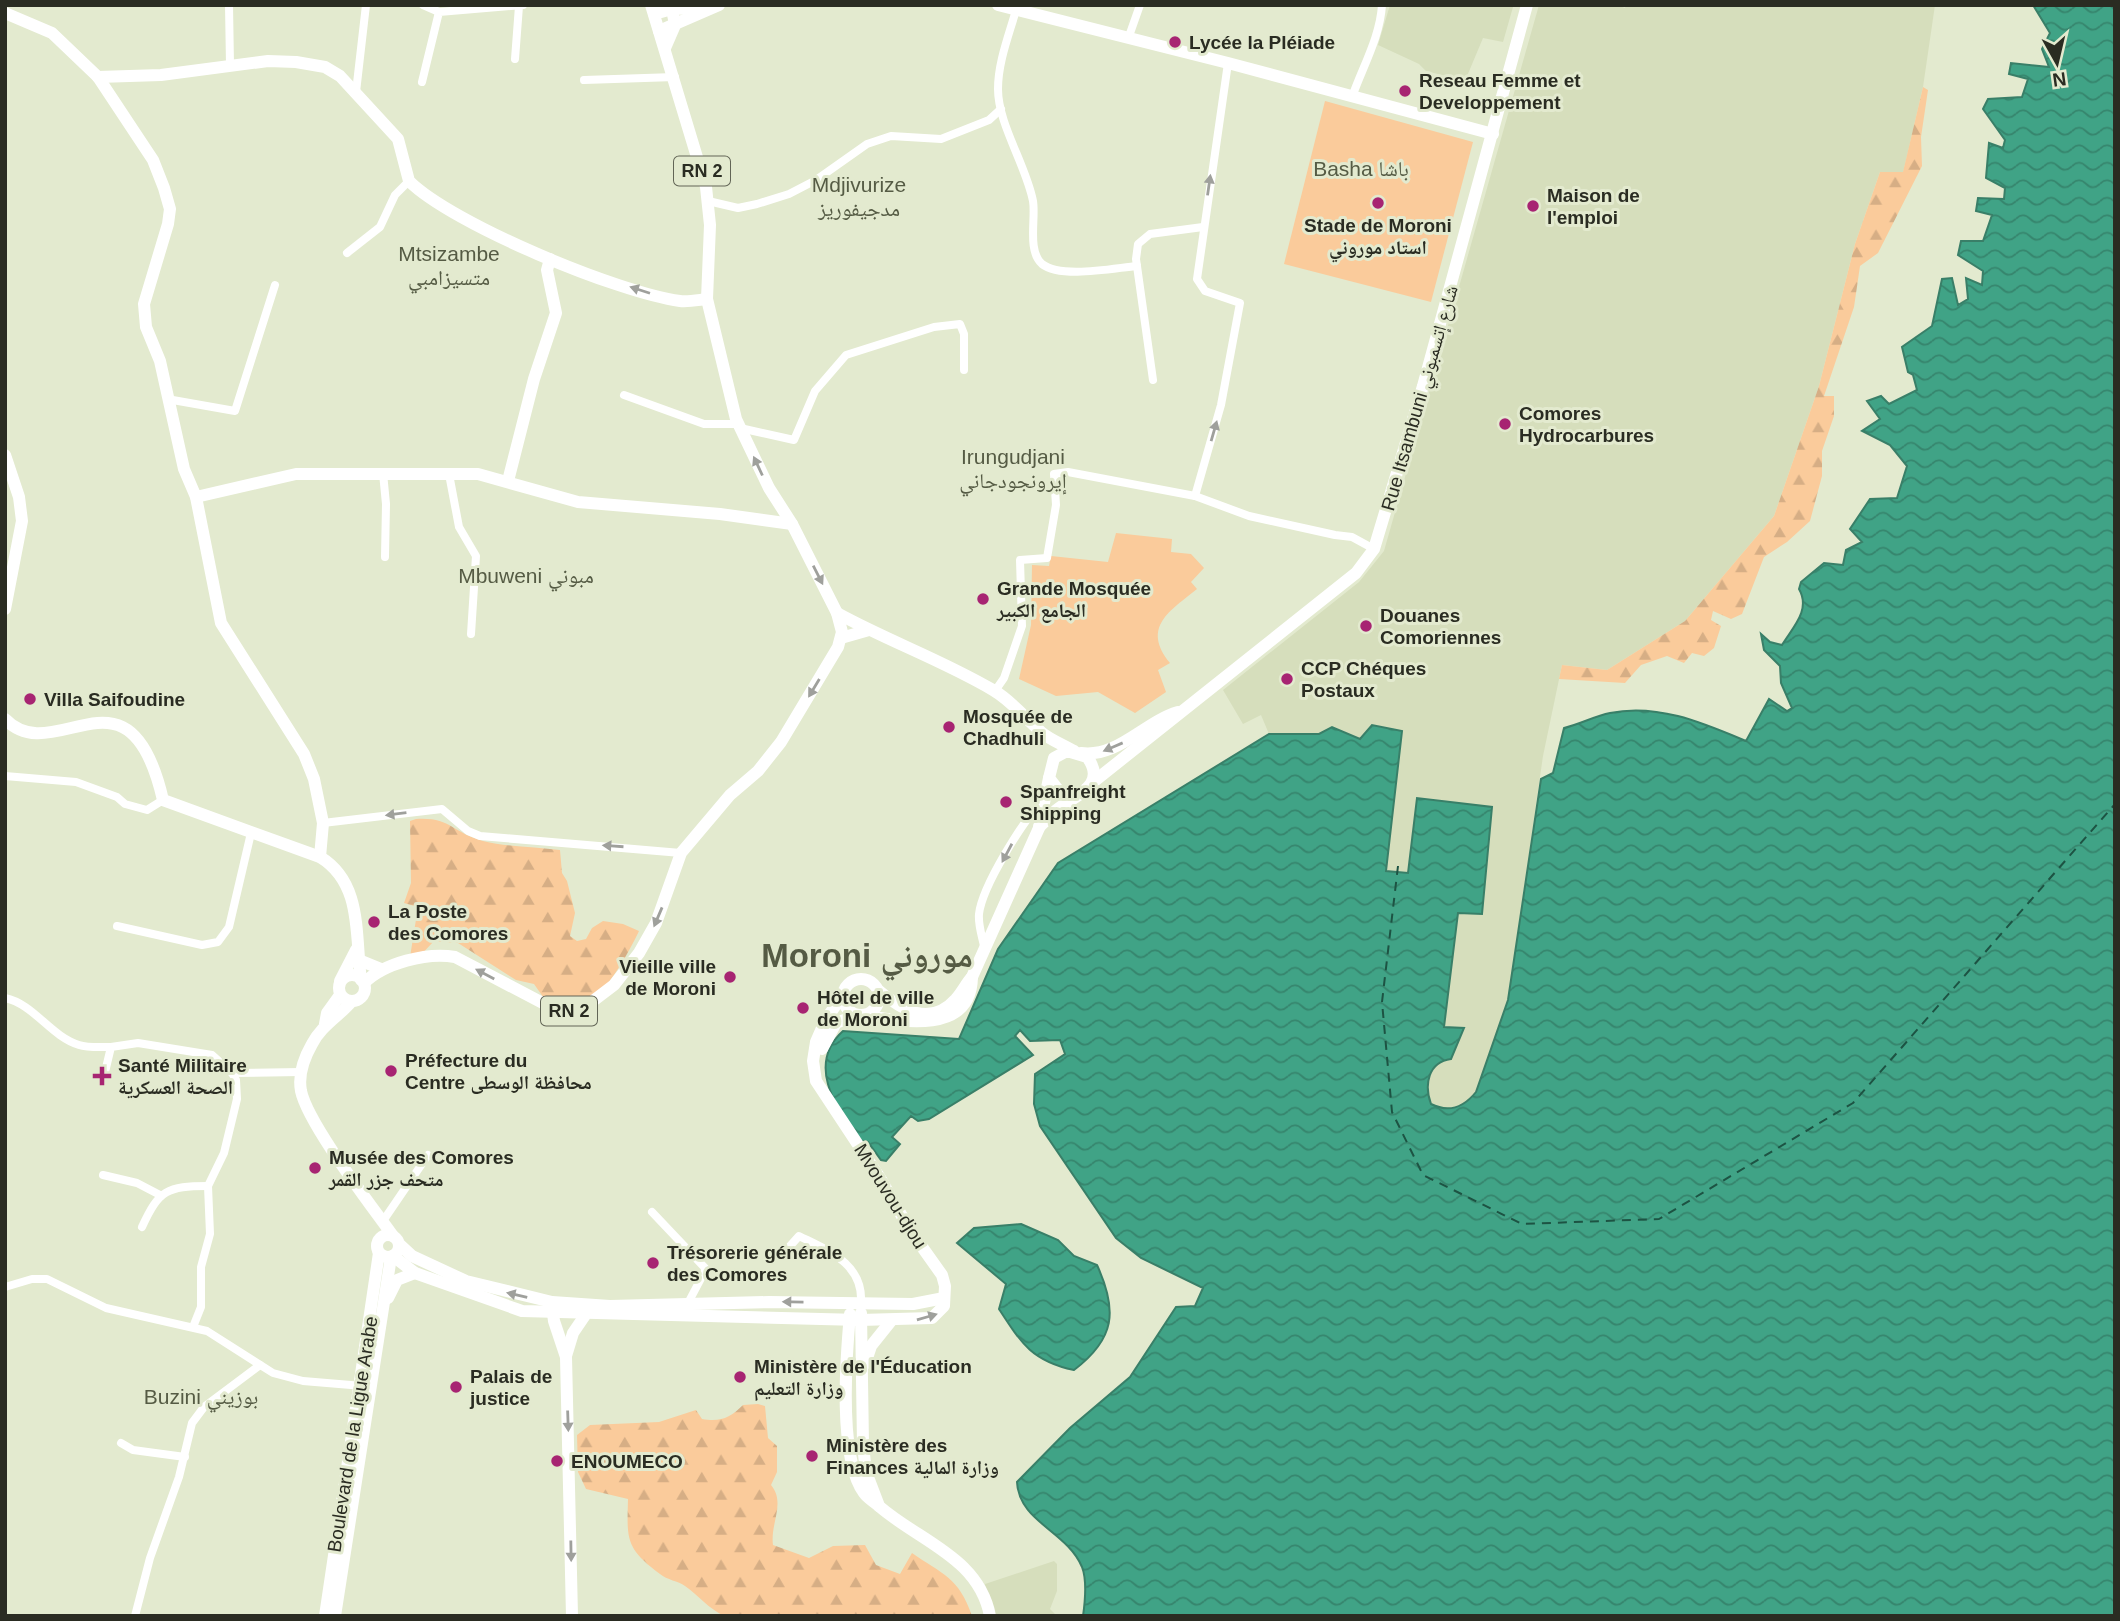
<svg xmlns="http://www.w3.org/2000/svg" width="2120" height="1621" font-family="Helvetica,'Noto Naskh Arabic',sans-serif">
<defs>
<pattern id="forest-firs" width="22" height="20" patternUnits="userSpaceOnUse" patternTransform="scale(1.75)"><rect width="22" height="20" fill="#facb9b"/><path d="M5 1l3.5 6h-7zM16 11l3.5 6h-7z" fill="#d6ae85"/></pattern>
<pattern id="water-waves" width="16" height="10" patternUnits="userSpaceOnUse" patternTransform="scale(1.75)"><rect width="16" height="10" fill="#40a386"/><path d="M0 5q4-4 8 0t8 0" fill="none" stroke="#36856d"/></pattern>
</defs>
<rect width="100%" height="100%" fill="#e3eacf"/>
<g fill="#d6debc">
<polygon points="1390,5 1508,5 1513,7 1503,42 1483,38 1465,81 1426,71 1419,64 1378,45"/>
<polygon points="1539,5 1617,5 1625,8 1626,5 1935,5 1923,87 1903,173 1880,172 1855,244 1819,386 1774,516 1685,621 1607,670 1562,665 1543,756 1508,1000 1476,1092 1467,1103 1451,1109 1440,1108 1431,1104 1426,1092 1432,1068 1442,1060 1463,1029 1444,1027 1458,913 1482,913 1408,874 1385,871 1402,731 1360,739 1332,727 1319,734 1269,734 1261,715 1243,724 1223,690 1359,582 1384,551"/>
<polygon points="1054,1561 1057,1564 1057,1591 1050,1609 1057,1616 991,1616 985,1584"/>
</g>
<g fill="#facb9b">
<polygon points="1325,101 1473,142 1431,302 1284,264"/>
<path d="M1116 533 1172 539 1171 552 1191 554 1204 568 1191 582 1197 589C1170 611 1141 627 1170 663L1158 670 1166 692 1135 713 1098 692 1056 696 1019 679 1031 625 1032 565 1049 566 1051 556 1108 562Z"/>
</g>
<g fill="url(#forest-firs)">
<polygon points="1923,87 1928,90 1921,137 1922,166 1878,253 1860,266 1854,307 1824,396 1834,396 1834,416 1822,451 1822,476 1810,521 1787,542 1764,557 1742,614 1731,619 1713,611 1711,620 1721,626 1714,648 1704,656 1692,653 1684,663 1667,656 1641,665 1625,683 1559,679 1562,665 1607,670 1685,621 1774,516 1819,386 1855,244 1880,172 1903,172"/>
<path d="M416 819C451 817 451 832 483 841 507 847 535 847 560 850L562 873 567 881 575 913 570 936 577 941 586 939 592 928 603 921 623 924 639 931C630 950 603 1001 582 1004 571 1006 559 1004 548 1004L534 984 516 980 458 943 434 941 419 957H410L418 907 404 903 411 883 410 821Z"/>
<path d="M758 1404 765 1406 768 1438 777 1446V1472L771 1485C786 1503 770 1523 773 1545L809 1558 833 1546 865 1545 876 1565 900 1574 912 1553C942 1574 959 1577 972 1616H724C708 1608 699 1596 685 1586 678 1581 667 1580 660 1574 625 1548 627 1539 628 1499L586 1489 578 1472 577 1435 590 1425 659 1422 696 1410 702 1419C721 1422 730 1418 743 1405Z"/>
</g>
<g fill="url(#water-waves)" stroke="#397f68" stroke-width="2">
<path d="M2033 5H2115V1616H1083C1085 1602 1087 1580 1082 1567 1067 1531 1019 1522 1017 1482L1070 1428 1130 1377 1176 1307 1195 1306 1203 1288 1141 1258 1116 1238 1040 1126 1034 1104 1035 1074 1065 1054 1060 1040 1030 1041 1020 1030 1015 1036 1033 1055 929 1119 918 1121 911 1116 892 1137 900 1144 886 1161 881 1160 868 1142 858 1140C836 1107 806 1064 843 1031L959 1039 998 949 1058 863 1269 734H1319L1332 727 1360 739 1372 725 1402 731 1386 871 1408 873 1417 798 1492 807 1482 914 1458 913 1444 1027 1464 1028 1451 1059C1428 1062 1424 1085 1431 1104 1449 1113 1464 1107 1476 1092L1508 1000 1541 779 1553 773 1564 728C1580 724 1595 716 1610 713 1657 703 1703 723 1746 741L1769 699 1787 711 1792 708 1781 683 1780 666 1764 650 1761 634 1770 642 1782 645C1793 627 1811 610 1799 589L1801 582 1824 563 1843 565 1846 550 1862 542 1850 529 1870 499 1897 498 1907 466 1890 445 1862 431 1880 419 1867 401 1881 396 1889 404 1917 390 1913 375 1908 372 1902 347 1932 326 1942 279 1952 278 1958 305 1968 299 1966 278 1982 285 1983 271 1958 255 1961 241H1983L1992 215 1976 211 1978 198 2004 199 2005 188 1986 178 1989 143 2003 148 2005 140 1983 109 1988 99 2022 97 2028 79 2009 74 2011 63 2049 67 2042 49 2050 33Z"/>
<path d="M1021 1224 1058 1240 1074 1256 1097 1265C1118 1311 1115 1339 1074 1370 1032 1361 1021 1343 999 1309L1006 1284 957 1243 974 1228Z"/>
</g>
<g fill="none" stroke-linecap="round" stroke-linejoin="round">
<polyline stroke="#1d5343" stroke-width="2" stroke-dasharray="9 7" stroke-linecap="butt" points="1398,866 1382,1002 1392,1112 1423,1175 1522,1224 1659,1219 1853,1103 2115,804"/>
<g stroke="#fff" stroke-width="8">
<polyline points="229,5 230,65"/>
<polyline points="423,5 439,12"/>
<path d="M1016 10C1009 35 998 62 998 89 998 124 1026 165 1033 201 1036 218 1027 251 1042 264 1061 279 1114 268 1137 266"/>
<polyline points="1128,39 1140,5"/>
<polyline points="515,59 519,6"/>
<polyline points="584,80 675,77"/>
<polyline points="422,82 439,12 523,5"/>
<polyline points="356,92 366,5"/>
<path d="M1352 97C1363 66 1380 37 1382 5"/>
<polyline points="708,201 738,208 757,204 789,194 816,180 867,144 891,136 941,139 989,120 1001,109"/>
<polyline points="347,253 380,227 395,195 409,181"/>
<polyline points="1153,380 1136,259 1138,244 1150,234 1203,227"/>
<polyline points="624,395 704,424 738,424"/>
<polyline points="167,399 235,411 275,285"/>
<polyline points="740,428 794,440 815,391 846,355 934,327 960,324 964,334 964,370"/>
<polyline points="383,473 386,504 385,557"/>
<polyline points="449,474 459,527 476,556 471,634"/>
<polyline points="1195,496 1221,405 1240,303 1205,291 1197,279 1228,63"/>
<polyline points="995,691 1004,678 1022,626 1020,560 1047,558 1056,505 1054,474 1068,472 1195,496 1249,516 1335,535 1352,537 1374,549"/>
<polyline points="5,776 76,782 117,797 125,804 147,810 163,800"/>
<polyline points="323,823 442,809 468,831 480,836 681,853"/>
<polyline points="117,926 202,945 218,942 229,927 251,833"/>
<path d="M984 946C982 936 978 925 979 914 982 887 1024 818 1044 800"/>
<path d="M5 998C34 1004 50 1036 79 1045 88 1048 101 1047 111 1047"/>
<polyline points="105,1072 111,1047 138,1043 212,1055 232,1073 301,1072"/>
<polyline points="103,1175 137,1183 160,1195"/>
<polyline points="652,1212 706,1269 687,1305"/>
<polyline points="383,1221 428,1155"/>
<path d="M142 1227C159 1190 167 1186 208 1186"/>
<path d="M790 1246 799 1236C829 1251 864 1264 861 1304"/>
<polyline points="5,1287 32,1279 47,1279 106,1308 207,1331 273,1373 303,1381 363,1386"/>
<polyline points="193,1327 201,1307 201,1267 210,1234 208,1186 224,1153 237,1099 236,1080 232,1073"/>
<polyline points="121,1443 133,1450 185,1457"/>
<polyline points="135,1616 150,1558 179,1477 192,1423 204,1407 260,1365"/>
</g>
<g stroke="#fff" stroke-width="12">
<polyline points="998,5 1228,63 1493,134"/>
<polyline points="5,13 52,33 98,77 153,160 164,188 170,209 168,224 144,304 146,327 160,361 184,469 196,497 221,623 304,754 314,779 323,823 320,857"/>
<polyline points="654,14 672,9 702,8"/>
<polyline points="659,31 719,5"/>
<path d="M98 77 161 75 268 61 296 62 325 67 340 76 398 139 409 181C452 224 619 293 680 301 688 302 698 300 707 299"/>
<polyline points="5,455 19,497 22,521 5,609"/>
<polyline points="508,481 534,379 556,313 547,270 550,259"/>
<polyline points="196,497 296,474 478,474 578,502 720,514 792,524"/>
<path d="M837 613C888 641 942 660 993 690 1012 701 1025 718 1041 732 1050 740 1064 745 1074 751"/>
<polyline points="841,638 869,630"/>
<path d="M5 719C55 771 129 653 163 800L320 857C363 883 355 936 361 980"/>
<path d="M1081 753C1118 758 1144 722 1178 712"/>
<polyline points="1092,783 1356,573 1374,549 1423,386 1527,5"/>
<path d="M1039 827C1045 822 1050 816 1055 811 1073 796 1109 786 1087 757L1067 751 1054 758 1049 778 1062 795 1076 796"/>
<circle cx="861" cy="997" r="18"/>
<polyline points="340,981 356,950"/>
<path d="M878 990C902 1010 930 1028 956 999 962 992 966 984 972 977L1039 828 1049 778"/>
<path d="M864 1015C902 1022 971 1035 972 977"/>
<polyline points="822,1049 836,1023 857,1015"/>
<polyline points="399,1244 412,1256 466,1281 552,1302 610,1306 769,1302 913,1304 944,1298"/>
<polyline points="393,1256 415,1273 522,1311 860,1320 932,1318 944,1306 945,1286 942,1275 910,1230 880,1178 816,1081 813,1061 816,1042 826,1019 843,995"/>
<polyline points="552,1306 554,1321 566,1357 572,1616"/>
<polyline points="861,1313 863,1445 866,1472 879,1506"/>
<path d="M850 1314C846 1358 838 1457 864 1493 868 1499 875 1502 880 1507 921 1542 979 1558 990 1616"/>
<polyline points="566,1356 573,1333 590,1308"/>
<polyline points="865,1364 871,1346 891,1321"/>
</g>
<g stroke="#fff" stroke-width="12">
<polyline points="665,48 675,25 672,9 666,5"/>
<polyline points="359,960 381,969"/>
<circle cx="352" cy="988" r="13"/>
<path d="M364 983C384 963 427 952 455 957L556 1010H576L589 1004 614 985 639 953 656 923 681 853 730 795 758 771 781 742 838 647 842 632 837 613 792 524 769 488 736 419 707 299 710 225 706 187 651 5"/>
<path d="M351 1002C338 1017 321 1026 312 1044 304 1058 298 1075 301 1091 308 1124 371 1205 393 1236"/>
<polyline points="325,1024 327,1013 340,995"/>
<circle cx="388" cy="1246" r="11"/>
<polyline points="388,1298 397,1280 415,1273"/>
<polyline points="325,1616 379,1253"/>
<polyline points="335,1616 391,1257"/>
</g>
</g>
<defs><path id="oneway-solid" d="M-6-.8H1V-3.2L6.5 0L1 3.2V.8H-6Z" transform="scale(1.75)"/></defs>
<g fill="#9fa09c">
<use href="#oneway-solid" transform="translate(1209 185) rotate(-82)"/>
<use href="#oneway-solid" transform="translate(640 290) rotate(-162)"/>
<use href="#oneway-solid" transform="translate(1214 431) rotate(-74)"/>
<use href="#oneway-solid" transform="translate(758 466) rotate(-115)"/>
<use href="#oneway-solid" transform="translate(818 575) rotate(63)"/>
<use href="#oneway-solid" transform="translate(814 688) rotate(121)"/>
<use href="#oneway-solid" transform="translate(1113 747) rotate(157)"/>
<use href="#oneway-solid" transform="translate(396 814) rotate(173)"/>
<use href="#oneway-solid" transform="translate(613 846) rotate(-176)"/>
<use href="#oneway-solid" transform="translate(1007 853) rotate(118)"/>
<use href="#oneway-solid" transform="translate(658 917) rotate(113)"/>
<use href="#oneway-solid" transform="translate(485 974) rotate(-152)"/>
<use href="#oneway-solid" transform="translate(517 1295) rotate(-167)"/>
<use href="#oneway-solid" transform="translate(793 1302) rotate(-179)"/>
<use href="#oneway-solid" transform="translate(927 1317) rotate(-16)"/>
<use href="#oneway-solid" transform="translate(568 1421) rotate(88)"/>
<use href="#oneway-solid" transform="translate(571 1551) rotate(89)"/>
</g>
<g fill="#a72472" stroke="#e3eacf" stroke-width="2.5">
<circle cx="1175" cy="42" r="7"/>
<circle cx="1405" cy="91" r="7"/>
<circle cx="1378" cy="203" r="7"/>
<circle cx="1533" cy="206" r="7"/>
<circle cx="1505" cy="424" r="7"/>
<circle cx="983" cy="599" r="7"/>
<circle cx="1366" cy="626" r="7"/>
<circle cx="1287" cy="679" r="7"/>
<circle cx="30" cy="699" r="7"/>
<circle cx="949" cy="727" r="7"/>
<circle cx="1006" cy="802" r="7"/>
<circle cx="374" cy="922" r="7"/>
<circle cx="730" cy="977" r="7"/>
<circle cx="803" cy="1008" r="7"/>
<circle cx="391" cy="1071" r="7"/>
<path d="M98.5 1065.5h7v7h7v7h-7v7h-7v-7h-7v-7h7z"/>
<circle cx="315" cy="1168" r="7"/>
<circle cx="653" cy="1263" r="7"/>
<circle cx="740" cy="1377" r="7"/>
<circle cx="456" cy="1387" r="7"/>
<circle cx="812" cy="1456" r="7"/>
<circle cx="557" cy="1461" r="7"/>
</g>
<g text-anchor="middle" stroke-width="6" stroke-linejoin="round" paint-order="stroke">
<g fill="#e3eacf" stroke="#626556" stroke-width="2">
<rect x="674" y="156.5" width="56" height="29" rx="5"/>
<rect x="541" y="996.5" width="56" height="29" rx="5"/>
</g>
<g font-size="18" font-weight="bold" fill="#2a2c22">
<text x="702" y="177">RN 2</text>
<text x="569" y="1017">RN 2</text>
</g>
<g font-size="19" font-weight="bold" fill="#2a2c22" stroke="#e3eacf" text-anchor="start">
<text x="1189" y="49">Lycée la Pléiade</text>
<text x="1419" y="87">Reseau Femme et<tspan x="1419" dy="22">Developpement</tspan></text>
<text x="1547" y="202">Maison de<tspan x="1547" dy="22">l'emploi</tspan></text>
<text x="1378" y="232" text-anchor="middle">Stade de Moroni<tspan x="1378" dy="22">استاد موروني</tspan></text>
<text x="1519" y="420">Comores<tspan x="1519" dy="22">Hydrocarbures</tspan></text>
<text x="997" y="595">Grande Mosquée<tspan x="997" dy="22">الجامع الكبير</tspan></text>
<text x="1380" y="622">Douanes<tspan x="1380" dy="22">Comoriennes</tspan></text>
<text x="1301" y="675">CCP Chéques<tspan x="1301" dy="22">Postaux</tspan></text>
<text x="44" y="706">Villa Saifoudine</text>
<text x="963" y="723">Mosquée de<tspan x="963" dy="22">Chadhuli</tspan></text>
<text x="1020" y="798">Spanfreight<tspan x="1020" dy="22">Shipping</tspan></text>
<text x="388" y="918">La Poste<tspan x="388" dy="22">des Comores</tspan></text>
<text x="716" y="973" text-anchor="end">Vieille ville<tspan x="716" dy="22">de Moroni</tspan></text>
<text x="817" y="1004">Hôtel de ville<tspan x="817" dy="22">de Moroni</tspan></text>
<text x="405" y="1067">Préfecture du<tspan x="405" dy="22">Centre محافظة الوسطى</tspan></text>
<text x="118" y="1072">Santé Militaire<tspan x="118" dy="22">الصحة العسكرية</tspan></text>
<text x="329" y="1164">Musée des Comores<tspan x="329" dy="22">متحف جزر القمر</tspan></text>
<text x="667" y="1259">Trésorerie générale<tspan x="667" dy="22">des Comores</tspan></text>
<text x="754" y="1373">Ministère de l'Éducation<tspan x="754" dy="22">وزارة التعليم</tspan></text>
<text x="470" y="1383">Palais de<tspan x="470" dy="22">justice</tspan></text>
<text x="826" y="1452">Ministère des<tspan x="826" dy="22">Finances وزارة المالية</tspan></text>
<text x="571" y="1468">ENOUMECO</text>
</g>
<g font-size="19" fill="#2a2c22" stroke="#e3eacf">
<text transform="translate(1419 398) rotate(-74)" y="7">Rue Itsambuni شارع إتسمبوني</text>
<text transform="translate(891 1196) rotate(58)" y="7">Mvouvou-djou</text>
<text transform="translate(352 1434) rotate(-81)" y="7">Boulevard de la Ligue Arabe</text>
</g>
<g font-size="21" fill="#555b44" stroke="#e3eacf">
<text x="1361" y="176">Basha باشا</text>
<text x="859" y="192">Mdjivurize<tspan x="859" dy="24">مدجيفوريز</tspan></text>
<text x="449" y="261">Mtsizambe<tspan x="449" dy="24">متسيزامبي</tspan></text>
<text x="1013" y="464">Irungudjani<tspan x="1013" dy="24">إيرونجودجاني</tspan></text>
<text x="526" y="583">Mbuweni مبوني</text>
<text x="201" y="1404">Buzini بوزيني</text>
</g>
<g font-size="33" font-weight="bold" fill="#555b44" stroke="#e3eacf">
<text x="867" y="967">Moroni موروني</text>
</g>
</g>
<rect width="2120" height="1621" fill="none" stroke="#2a2c22" stroke-width="14"/>
<g transform="translate(2057 63) rotate(172)" stroke="#e3eacf" stroke-width="5" paint-order="stroke">
<path d="M0-5L12 26L0 18L-12 26Z" fill="#2a2c22"/>
<text y="-10" font-size="19" font-weight="bold" text-anchor="middle" fill="#2a2c22">N</text>
</g>
</svg>
